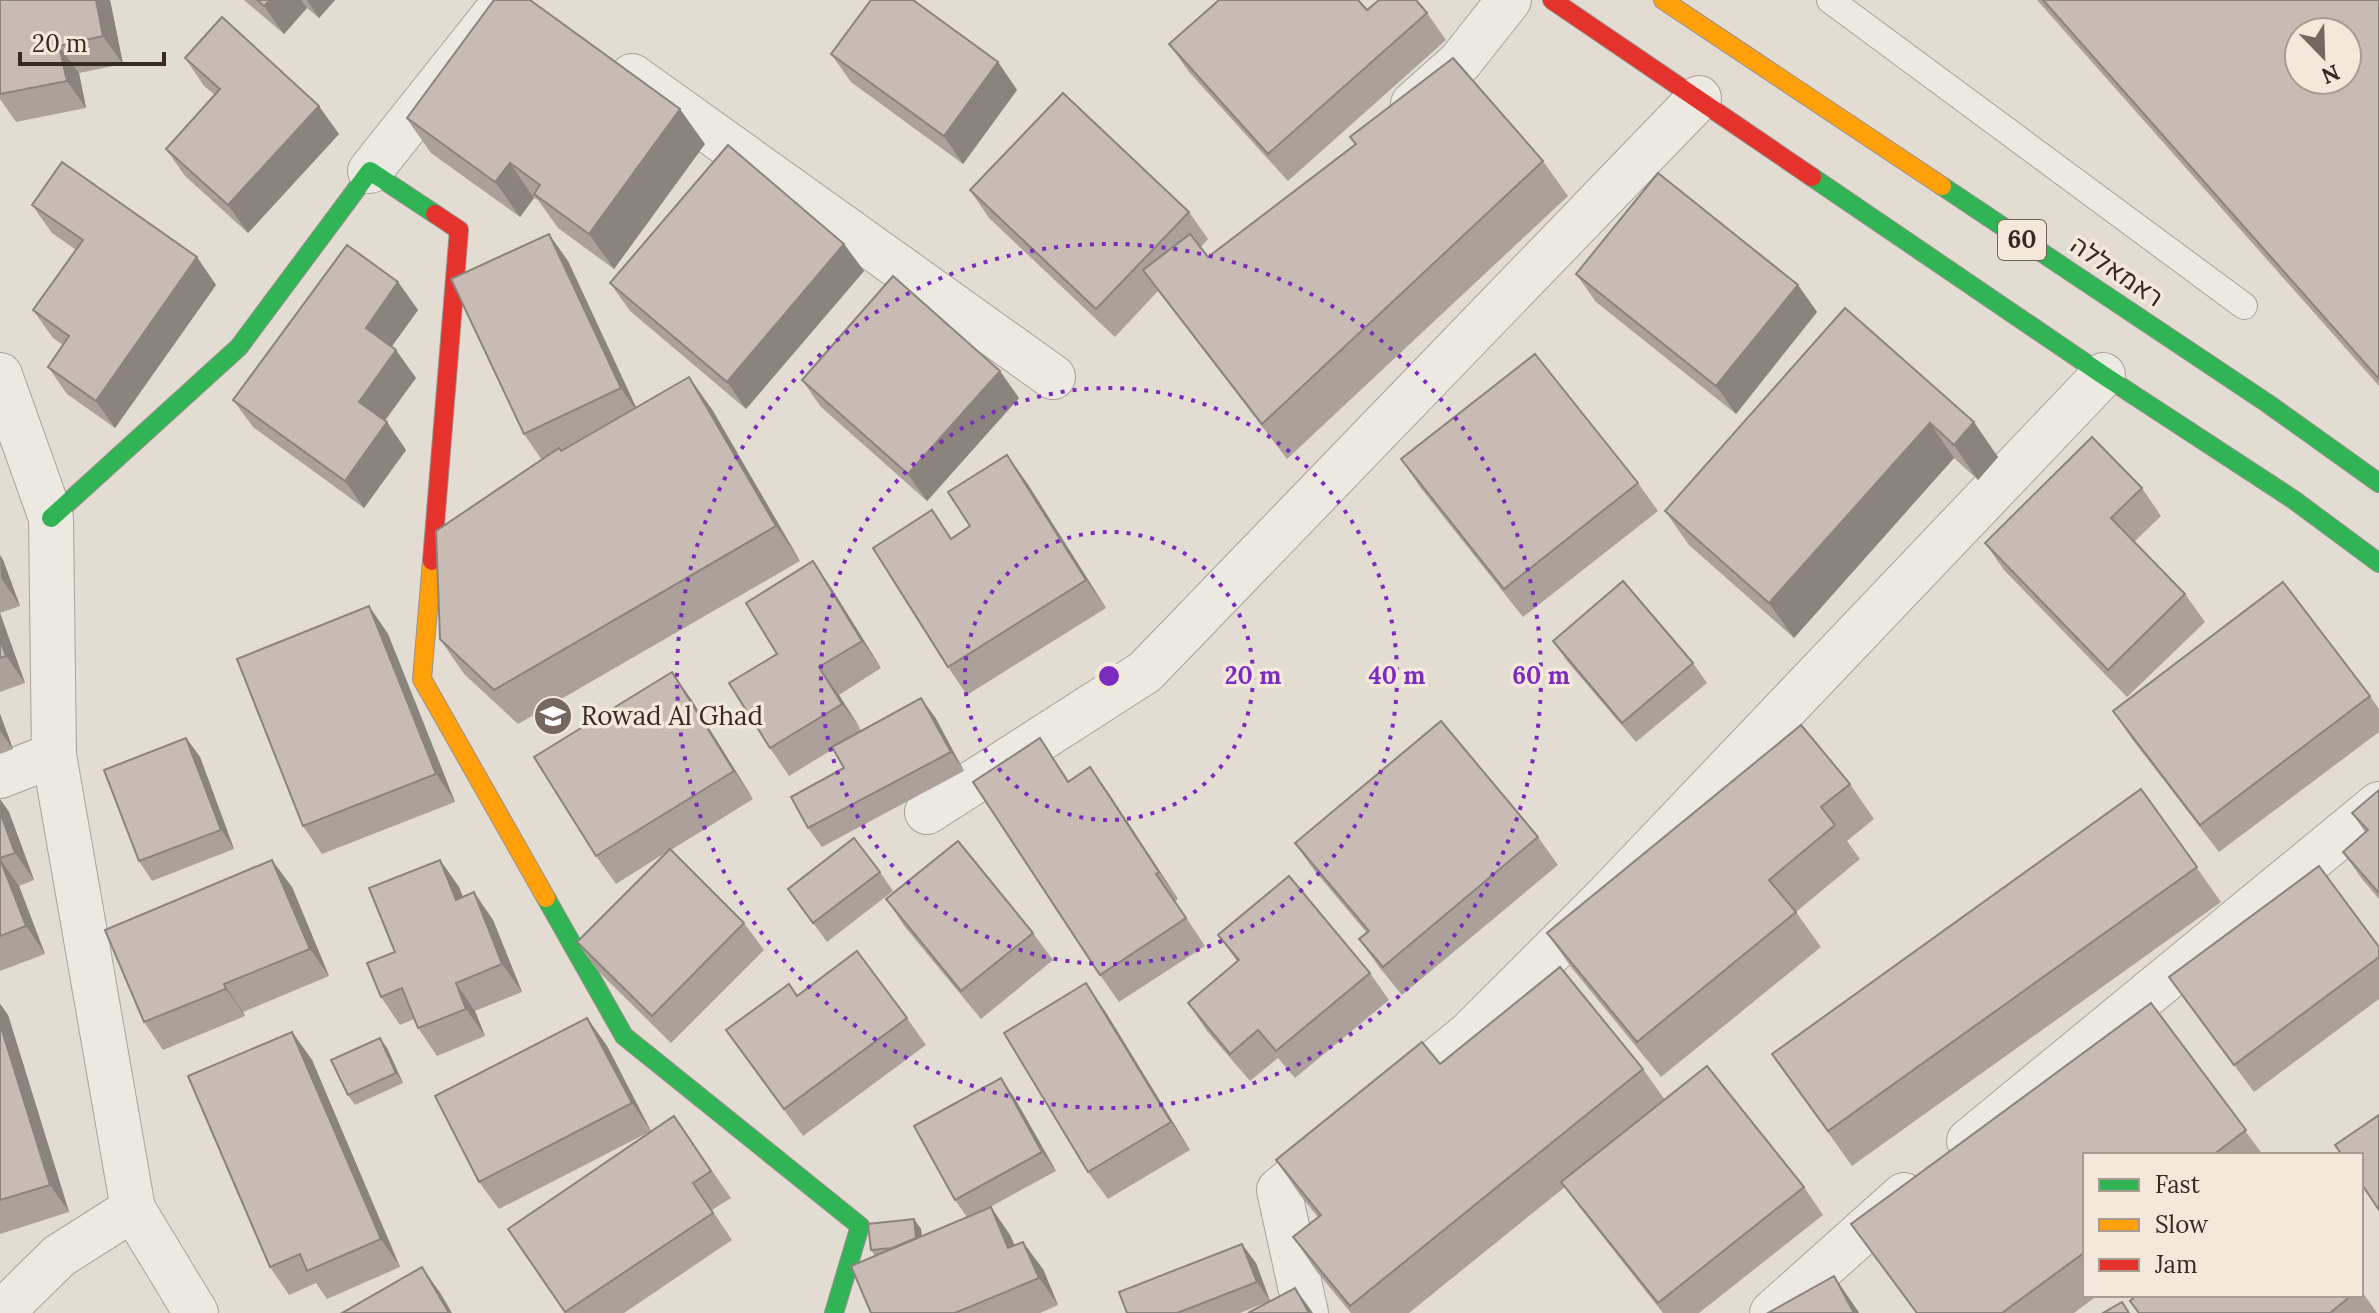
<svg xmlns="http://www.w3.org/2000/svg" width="2379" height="1313" font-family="Lora,Heebo,serif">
<rect width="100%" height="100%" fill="#e3dcd2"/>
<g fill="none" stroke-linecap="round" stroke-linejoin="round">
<defs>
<polyline id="lane" points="1830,0 2244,306"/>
<g id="street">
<polyline points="632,76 1053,377"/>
<polyline points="1413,104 1460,62 1509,0"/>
<polyline points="370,171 506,0"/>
<polyline points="0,375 51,518 54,755 133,1209 196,1313"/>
<polyline points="0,776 54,755"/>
<polyline points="927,812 1145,672 1699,98"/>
<polyline points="1391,1098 1469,1034 1608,895 2103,375"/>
<polyline points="1969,1141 2379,804"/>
<polyline points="1,1313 59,1256 133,1209"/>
<polyline points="1306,1313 1279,1190 1335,1144"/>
<polyline points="1772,1313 1904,1195"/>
</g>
<g id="fast">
<polyline points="1812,177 2103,375 2294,500 2379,563"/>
<polyline points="1942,186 2267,403 2379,483"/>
<polyline points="51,518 239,347 370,171 435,214"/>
<polyline points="546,898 624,1036 860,1226 834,1313"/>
</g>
<g id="slow">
<polyline points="1663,0 1942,186"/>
<polyline points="432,561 422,679 546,898"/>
</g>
<g id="jam">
<polyline points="1552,0 1812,177"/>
<polyline points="432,561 459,230 435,214"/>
</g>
</defs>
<use href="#lane" stroke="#a9a29a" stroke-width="28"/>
<use href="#street" stroke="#a9a29a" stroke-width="46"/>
<use href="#fast" stroke="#99918a" stroke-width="20"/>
<use href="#slow" stroke="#99918a" stroke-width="20"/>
<use href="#jam" stroke="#99918a" stroke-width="20"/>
<use href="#lane" stroke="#ece8e2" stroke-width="26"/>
<use href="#street" stroke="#ece8e2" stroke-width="44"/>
<use href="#fast" stroke="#30b455" stroke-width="18"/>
<use href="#slow" stroke="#ff9f0a" stroke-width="18"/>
<use href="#jam" stroke="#e5322d" stroke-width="18"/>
</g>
<g fill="#aba19a">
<polygon points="0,0 110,0 123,64 79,73 86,108 16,122 0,99"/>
<polygon points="244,0 335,0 319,18 307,8 284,34"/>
<polygon points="2037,0 2379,0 2379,386"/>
<polygon points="1367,10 1427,13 1446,40 1288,181 1189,72 1169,44"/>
<polygon points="831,54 998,62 1017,90 963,164 851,82"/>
<polygon points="185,58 339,134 248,233 185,176 166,149 215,95 204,86"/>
<polygon points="407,119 705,144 614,269 558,228 538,200 534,198 520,217 431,153"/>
<polygon points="1350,137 1543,161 1568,196 1287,459 1158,291 1115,337 989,218 970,190 1189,212 1208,239 1201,247 1208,257 1355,144"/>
<polygon points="32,205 216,285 115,428 67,394 48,367 63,345 53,338 33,310 76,250 52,233"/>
<polygon points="844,244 864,271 746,409 630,311 610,283"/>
<polygon points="568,261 636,407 689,377 713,411 800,561 518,724 464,674 440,639 542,460 524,434"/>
<polygon points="1576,274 1798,285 1817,312 1736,414 1596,302"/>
<polygon points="398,282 418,310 391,347 416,378 385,421 406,450 364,508 253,427 233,400"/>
<polygon points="1845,308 1998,457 1978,480 1954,458 1794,638 1689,545 1665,511"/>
<polygon points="802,380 1019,398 927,501 821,407"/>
<polygon points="1401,459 1638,483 1658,511 1523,617 1420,487"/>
<polygon points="1027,483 1106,608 967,695 948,667 952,538 970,526"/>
<polygon points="2142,488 2161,516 2134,542 2185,594 2205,622 2127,697 2004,570 1985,543"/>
<polygon points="0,555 3,560 20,606 0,613"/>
<polygon points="832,589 881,668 839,695 861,731 935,717 964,771 822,847 808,828 844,768 833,749 789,776 770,748 777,654"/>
<polygon points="369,606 388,634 455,802 322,854 303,826"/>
<polygon points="0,613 25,683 0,692"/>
<polygon points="1553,641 1693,663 1707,683 1636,742 1567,661"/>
<polygon points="672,672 691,699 753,799 671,850 744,923 764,950 671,1043 596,969 577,942 665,853 616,884 596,856"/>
<polygon points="2370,696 2379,709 2379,732 2219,852 2132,739 2113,711"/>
<polygon points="0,714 13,749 0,754"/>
<polygon points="186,738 200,757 234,849 152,881 139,861"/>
<polygon points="1059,766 1069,781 1090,767 1178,899 1175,901 1205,946 1119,1002 1100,975"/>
<polygon points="1850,784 1874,819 1847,841 1860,859 1796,912 1821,947 1661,1077 1571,967 1547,933"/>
<polygon points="2141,789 2221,902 1852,1166 1772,1054"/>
<polygon points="2379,790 2379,899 2362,879 2343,852 2365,832 2352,813"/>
<polygon points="0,799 9,812 34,880 19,886 45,954 0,971"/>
<polygon points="1538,837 1558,865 1402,995 1379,967 1359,939 1367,933 1314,870 1295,843"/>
<polygon points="440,860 459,887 463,897 493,920 522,992 475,1011 485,1036 437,1056 418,1028 414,1019 400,1025 381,997 395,952"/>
<polygon points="880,872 893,891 827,942 788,889"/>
<polygon points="292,887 329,976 243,1012 245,1016 163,1050 144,1022"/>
<polygon points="886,899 1033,933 1053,960 981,1019 905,927"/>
<polygon points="1218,935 1370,973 1389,1000 1295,1078 1278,1058 1250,1081 1207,1031 1188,1003 1237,961"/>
<polygon points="2379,947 2379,999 2254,1092 2169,977"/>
<polygon points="797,996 907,1018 926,1045 803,1136 726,1030"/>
<polygon points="2151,1003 2263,1155 2085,1155 2085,1295 2098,1295 2074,1313 1916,1313 1851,1224"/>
<polygon points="0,1004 8,1015 69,1212 0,1234"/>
<polygon points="1105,1011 1190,1150 1108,1199 1088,1172"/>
<polygon points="587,1018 607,1046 651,1131 499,1209 479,1182"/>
<polygon points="292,1032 312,1060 400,1267 327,1299 316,1283 289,1295 270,1267"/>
<polygon points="387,1048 403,1083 355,1105 348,1095"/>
<polygon points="1440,1064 1643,1069 1665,1100 1804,1187 1823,1215 1699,1313 1663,1313 1581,1209 1565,1187 1409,1313 1351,1313 1317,1272 1293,1237 1318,1217 1300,1195 1276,1160"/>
<polygon points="1014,1097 1056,1171 990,1207 1010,1235 1015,1246 1043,1269 1058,1305 1040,1313 871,1313 875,1256 871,1250 914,1219 921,1229 922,1236 967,1217 955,1200"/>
<polygon points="674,1116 731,1198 712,1210 732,1240 624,1313 566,1313 508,1229"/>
<polygon points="1256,1263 1270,1301 1240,1313 1127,1313"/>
<polygon points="2361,1290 2377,1313 2138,1313 2130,1301 2137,1295 2361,1295"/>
</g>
<g fill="#8b837d">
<polygon points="96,0 110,0 123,64 103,36"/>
<polygon points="270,0 301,0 307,8 284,34 264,6"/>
<polygon points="307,0 335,0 319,18"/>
<polygon points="59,46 79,73 86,108 67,81"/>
<polygon points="998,62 1017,90 963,164 944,136"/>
<polygon points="319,106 339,134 248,233 228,205"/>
<polygon points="680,109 705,144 614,269 589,234"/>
<polygon points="510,163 534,198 520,217 495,182"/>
<polygon points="549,234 568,261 640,416 621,388"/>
<polygon points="844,244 864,271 746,409 727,382"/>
<polygon points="197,257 216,285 115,428 96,401"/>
<polygon points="398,282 418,310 385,356 366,328"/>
<polygon points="1798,285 1817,312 1736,414 1716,386"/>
<polygon points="396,350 416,378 378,429 359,402"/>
<polygon points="1000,371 1019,398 927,501 908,474"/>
<polygon points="689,377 713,411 800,561 776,526"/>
<polygon points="387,422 406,450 364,508 345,481"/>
<polygon points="1974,422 1998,457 1978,480 1954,445"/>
<polygon points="1930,423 1954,458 1794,638 1769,603"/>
<polygon points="1007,455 1027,483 1106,608 1086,580"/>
<polygon points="0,555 3,560 20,606 1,578"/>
<polygon points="813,561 832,589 881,668 862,641"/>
<polygon points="369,606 388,634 455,802 436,774"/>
<polygon points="0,613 25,683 6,656 0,639"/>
<polygon points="819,667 839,695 862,731 842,704"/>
<polygon points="672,672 691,699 753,799 734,771"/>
<polygon points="921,698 935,717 964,771 951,752"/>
<polygon points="0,714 13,749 0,731"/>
<polygon points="186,738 200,757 234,849 221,830"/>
<polygon points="1090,767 1110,795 1178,899 1159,872"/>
<polygon points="0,799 9,812 34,880 15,853 0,812"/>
<polygon points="0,859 19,886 45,954 26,926"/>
<polygon points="272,860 292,887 329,976 310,949"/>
<polygon points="440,860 459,887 475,927 456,900"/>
<polygon points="474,892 493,920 522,992 502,964"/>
<polygon points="456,983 475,1011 485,1036 466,1009"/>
<polygon points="1086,983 1105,1011 1190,1150 1171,1122"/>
<polygon points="224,984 243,1012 245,1016 226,989"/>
<polygon points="0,1004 8,1015 69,1212 50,1185 0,1024"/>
<polygon points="587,1018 607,1046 651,1131 632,1103"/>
<polygon points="292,1032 312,1060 400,1267 381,1239"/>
<polygon points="380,1038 387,1048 403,1083 396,1073"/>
<polygon points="1001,1078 1014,1097 1056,1171 1042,1152"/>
<polygon points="991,1207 1010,1235 1028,1276 1008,1248"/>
<polygon points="914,1219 921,1229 924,1256 917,1246"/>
<polygon points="1023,1242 1043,1269 1058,1305 1039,1278"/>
<polygon points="1242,1244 1256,1263 1270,1301 1257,1282"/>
<polygon points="422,1267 441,1294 452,1313 449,1313"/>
<polygon points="1834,1276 1858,1311 1859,1313 1854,1313"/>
<polygon points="1295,1288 1313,1313 1309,1313"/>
</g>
<g fill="#c7bbb3" stroke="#8b837d" stroke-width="2" fill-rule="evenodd">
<polygon points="0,0 96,0 103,36 59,46 67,81 0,94"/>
<polygon points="257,0 270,0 264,6"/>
<polygon points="494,0 530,0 680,109 589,234 534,194 540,185 510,163 495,182 407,118"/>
<polygon points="871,0 913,0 998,62 944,136 831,54"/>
<polygon points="1219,0 1358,0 1367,10 1379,0 1416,0 1427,13 1268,154 1169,44"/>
<path d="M2043 0H2379V379ZM2299 32H2347V80H2299Z"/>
<polygon points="222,17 319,106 228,205 166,149 220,89 185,58"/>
<polygon points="1453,58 1543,161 1262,424 1143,270 1190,234 1208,257 1356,144 1350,137"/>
<polygon points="1063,93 1189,212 1096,309 970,190"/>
<polygon points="728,145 844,244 727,382 610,283"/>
<polygon points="62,162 197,257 96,401 48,367 69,336 33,310 83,240 32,205"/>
<polygon points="1658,173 1798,285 1716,386 1576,274"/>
<polygon points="549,234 621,388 524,434 451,279"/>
<polygon points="347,245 398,282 366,328 396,350 359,402 387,422 345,481 233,400"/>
<polygon points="893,276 1000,371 908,474 802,380"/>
<polygon points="1845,308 1974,422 1954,445 1930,423 1769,603 1665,511"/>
<polygon points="1535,354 1638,483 1504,589 1401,459"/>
<polygon points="689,377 776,526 494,690 440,639 436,531 559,448 561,451"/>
<polygon points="2092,437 2142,488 2111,518 2185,594 2108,670 1985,543"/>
<polygon points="1007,455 1086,580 948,667 873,548 932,510 951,539 970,526 948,492"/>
<polygon points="813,561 862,641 819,667 842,704 770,748 729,683 777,654 746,603"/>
<polygon points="1623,581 1693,663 1622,723 1553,641"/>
<polygon points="2283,582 2370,696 2200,825 2113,711"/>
<polygon points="369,606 436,774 303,826 237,659"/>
<polygon points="0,639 6,656 0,658"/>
<polygon points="672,672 734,771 596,856 534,757"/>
<polygon points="921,698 951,752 808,828 791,797 844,768 832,747"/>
<polygon points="1441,721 1538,837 1383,967 1359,939 1369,931 1295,843"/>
<polygon points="1801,725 1850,784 1821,807 1835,825 1769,880 1796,912 1637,1042 1547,933"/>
<polygon points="186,738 221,830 139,861 104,770"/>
<polygon points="1040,738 1068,782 1090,767 1159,872 1156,874 1186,918 1100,975 973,782"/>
<polygon points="2141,789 2197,867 1828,1131 1772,1054"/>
<polygon points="2379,790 2379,893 2343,852 2368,830 2352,813"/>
<polygon points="0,812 15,853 0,858"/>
<polygon points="854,838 880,872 813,923 788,889"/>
<polygon points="958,841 1033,933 961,991 886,899"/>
<polygon points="670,849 744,923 652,1016 577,942"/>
<polygon points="0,859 26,926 0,936"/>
<polygon points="272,860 310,949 224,984 226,989 144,1022 105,930"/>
<polygon points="440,860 456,900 474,892 502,964 456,983 466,1009 418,1028 402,988 381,997 367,963 395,952 369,888"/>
<polygon points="2319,866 2379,947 2379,957 2234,1065 2169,977"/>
<polygon points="1289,876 1370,973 1276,1051 1258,1030 1230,1054 1188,1003 1239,960 1218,935"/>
<polygon points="857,951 907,1018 784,1109 726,1030 789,984 797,996"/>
<polygon points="1560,967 1643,1069 1350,1306 1293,1237 1321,1215 1276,1160 1422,1042 1440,1064"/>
<polygon points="1086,983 1171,1122 1088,1172 1004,1033"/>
<polygon points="2151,1003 2246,1130 2213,1155 2085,1155 2085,1252 2002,1313 1917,1313 1851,1224"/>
<polygon points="587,1018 632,1103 479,1182 435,1096"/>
<polygon points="0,1024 50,1185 0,1200"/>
<polygon points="292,1032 381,1239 307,1271 300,1254 270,1267 188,1076"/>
<polygon points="380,1038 396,1073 348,1095 331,1060"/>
<polygon points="1707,1066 1804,1187 1658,1303 1561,1182"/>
<polygon points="1001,1078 1042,1152 955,1200 914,1126"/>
<polygon points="2379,1115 2379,1210 2361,1183 2361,1155 2342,1155 2335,1145"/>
<polygon points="674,1116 711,1171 693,1183 713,1213 565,1312 508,1229"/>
<polygon points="991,1207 1008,1248 1023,1242 1039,1278 955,1313 871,1313 851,1266"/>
<polygon points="914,1219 916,1238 892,1248 871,1250 868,1224"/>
<polygon points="1242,1244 1257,1282 1177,1313 1127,1313 1119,1292"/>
<polygon points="422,1267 449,1313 342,1313"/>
<polygon points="1834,1276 1854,1313 1768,1313"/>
<polygon points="1295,1288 1309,1313 1248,1313"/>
<polygon points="2137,1295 2352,1295 2330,1313 2139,1313 2130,1301"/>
<polygon points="2122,1302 2129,1313 2103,1313"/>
</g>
<g fill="none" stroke="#7b2cbf" stroke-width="4" stroke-dasharray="4 8">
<circle cx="1109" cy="676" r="144"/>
<circle cx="1109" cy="676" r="288"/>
<circle cx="1109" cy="676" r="432"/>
</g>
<defs>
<symbol id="school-disc" viewBox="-11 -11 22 22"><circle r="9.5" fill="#746860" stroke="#f3e8d9"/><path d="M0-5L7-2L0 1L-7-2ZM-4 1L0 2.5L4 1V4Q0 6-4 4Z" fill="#fff"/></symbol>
</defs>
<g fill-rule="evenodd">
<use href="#school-disc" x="531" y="694" width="44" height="44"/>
</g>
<g text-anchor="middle" stroke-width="7" stroke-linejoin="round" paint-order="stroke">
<rect fill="#f3e8d9" stroke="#706359" stroke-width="2" x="1998" y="220" width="48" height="40" rx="6"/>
<g font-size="24" font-weight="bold" fill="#382a22">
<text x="2022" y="248">60</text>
</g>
<g font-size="26" fill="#382a22" stroke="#f3e8d9">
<text transform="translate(2117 271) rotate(34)" y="9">ראמאללה</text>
</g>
<g font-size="26" fill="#382a22" stroke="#f3e8d9" text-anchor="start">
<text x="581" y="725">Rowad Al Ghad</text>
</g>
</g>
<circle cx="1109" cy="676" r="12" fill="#7b2cbf" stroke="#f3e8d9" stroke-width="4"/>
<g font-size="24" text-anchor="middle" font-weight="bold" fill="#7b2cbf" stroke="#f3e8d9" stroke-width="7" stroke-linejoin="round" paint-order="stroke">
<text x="1253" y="684">20 m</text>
<text x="1397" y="684">40 m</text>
<text x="1541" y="684">60 m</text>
</g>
<rect x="2083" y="1153" width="280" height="144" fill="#f3e8d9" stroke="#a89c90" stroke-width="2"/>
<rect x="2099" y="1179" width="40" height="12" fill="#30b455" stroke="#a89c90" stroke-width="2"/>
<text x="2155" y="1193" font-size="24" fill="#382a22">Fast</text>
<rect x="2099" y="1219" width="40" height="12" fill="#ff9f0a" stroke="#a89c90" stroke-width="2"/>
<text x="2155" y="1233" font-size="24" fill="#382a22">Slow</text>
<rect x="2099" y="1259" width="40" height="12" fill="#e5322d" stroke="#a89c90" stroke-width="2"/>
<text x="2155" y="1273" font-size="24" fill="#382a22">Jam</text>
<g transform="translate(2323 56) rotate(157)"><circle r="38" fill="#f3e8d9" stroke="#a89c90" stroke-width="2"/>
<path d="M0-6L14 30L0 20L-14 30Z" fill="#746860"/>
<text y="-12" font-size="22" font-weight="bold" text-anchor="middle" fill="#382a22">N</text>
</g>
<path d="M20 52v12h144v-12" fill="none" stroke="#382a22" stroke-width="4"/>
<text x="32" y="52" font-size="24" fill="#382a22" stroke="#f3e8d9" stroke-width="6" paint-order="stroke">20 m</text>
</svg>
